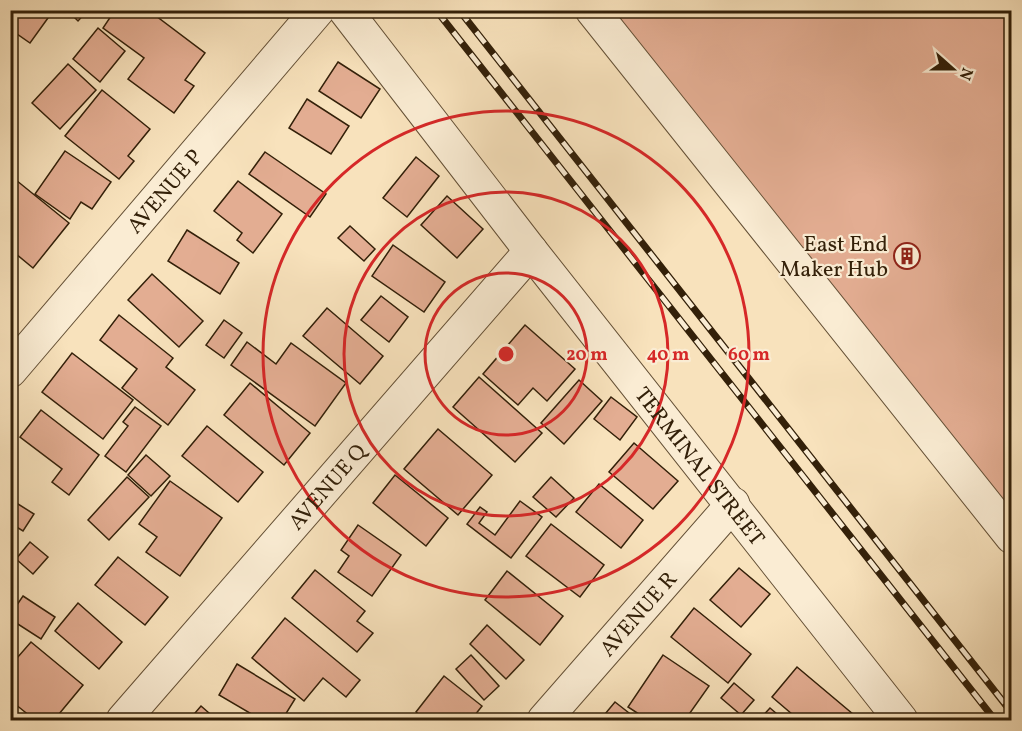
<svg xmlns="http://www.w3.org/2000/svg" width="1022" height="731" font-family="Vollkorn,serif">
<rect width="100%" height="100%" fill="#f8e2bc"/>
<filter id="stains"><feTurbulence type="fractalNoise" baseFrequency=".00333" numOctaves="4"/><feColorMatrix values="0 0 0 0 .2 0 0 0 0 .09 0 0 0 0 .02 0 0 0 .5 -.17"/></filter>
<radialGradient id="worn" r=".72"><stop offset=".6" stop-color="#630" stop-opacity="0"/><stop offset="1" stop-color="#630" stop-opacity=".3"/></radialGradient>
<g fill="#e3ad92" stroke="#332009" stroke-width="1.5">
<polygon points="10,10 52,10 53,11 30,43 10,29"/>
<polygon points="67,10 88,10 78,21"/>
<polygon points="115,10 148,10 205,53 185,80 194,86 174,113 128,79 144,58 103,28"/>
<polygon points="609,10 1012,10 1012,521"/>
<polygon points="98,28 125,51 100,82 73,59"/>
<polygon points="338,62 380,89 361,118 319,91"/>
<polygon points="68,64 96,90 60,129 32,103"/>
<polygon points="102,90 150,129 128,156 134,161 119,179 65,136"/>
<polygon points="307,99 349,126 331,154 289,128"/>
<polygon points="65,151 111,182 92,209 81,202 70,219 35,194"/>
<polygon points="265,152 326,194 310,217 249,174"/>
<polygon points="416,157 439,176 407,217 383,198"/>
<polygon points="11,176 69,223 33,268 10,249 10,207 15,202 10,198"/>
<polygon points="238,181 282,214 253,253 237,240 242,233 214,211"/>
<polygon points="447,196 483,229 457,258 421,225"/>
<polygon points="350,226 375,249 364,261 338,238"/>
<polygon points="187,230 239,263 220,294 168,261"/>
<polygon points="393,245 445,282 424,312 372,276"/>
<polygon points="152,274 203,321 179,347 128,300"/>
<polygon points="381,296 408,317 389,342 361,320"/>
<polygon points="327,308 383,356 360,384 303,336"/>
<polygon points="119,315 173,358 166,367 195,390 168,425 122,388 137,369 100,340"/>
<polygon points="224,320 242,333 224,358 206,345"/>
<polygon points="525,325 575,369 547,401 533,388 518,405 483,374"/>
<polygon points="247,342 276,364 291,343 346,383 315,426 231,365"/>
<polygon points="72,353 133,400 103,439 42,392"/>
<polygon points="479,377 542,433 515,462 453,407"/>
<polygon points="579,380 602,401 564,444 541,423"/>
<polygon points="250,383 310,433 284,465 224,415"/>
<polygon points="611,397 637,417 620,440 594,419"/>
<polygon points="135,407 161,426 126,472 105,456 128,426 123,422"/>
<polygon points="41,410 99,455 69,495 52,482 62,469 20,437"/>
<polygon points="207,426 263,472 238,502 182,456"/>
<polygon points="438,429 492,475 458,515 404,469"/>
<polygon points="634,443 678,481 653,509 609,472"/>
<polygon points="146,455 170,476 151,496 128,475"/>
<polygon points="395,475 448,518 426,546 373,503"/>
<polygon points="127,477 149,497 109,540 88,520"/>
<polygon points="551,477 574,498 556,517 533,497"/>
<polygon points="170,481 222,518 180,576 146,552 157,537 139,524"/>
<polygon points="599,484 643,520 621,548 576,512"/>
<polygon points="10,499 34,514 23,531 10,523"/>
<polygon points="520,501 542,517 511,558 467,524 480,507 487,512 479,523 495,535"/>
<polygon points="551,524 604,565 580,597 526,556"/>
<polygon points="358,525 401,555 372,596 338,572 349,556 341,550"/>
<polygon points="30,542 48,557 33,574 16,559"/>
<polygon points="118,557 168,597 145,625 95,585"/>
<polygon points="739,568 770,594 741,627 710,600"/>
<polygon points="315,570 365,611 357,621 373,633 357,652 292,598"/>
<polygon points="507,571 563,616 540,645 485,600"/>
<polygon points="23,596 55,617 41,639 10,619 10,615"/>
<polygon points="78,603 122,642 99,669 55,631"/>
<polygon points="694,608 751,654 728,683 671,637"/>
<polygon points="285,618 360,680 346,697 323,678 304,701 252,658"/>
<polygon points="487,625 524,660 506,679 470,644"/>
<polygon points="31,642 83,685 54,720 35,720 10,700 10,666"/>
<polygon points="471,655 499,686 484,700 456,669"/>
<polygon points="663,655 709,686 685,720 648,720 628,707"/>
<polygon points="237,664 295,699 282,720 262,720 219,695"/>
<polygon points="797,667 860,720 799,720 772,697"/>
<polygon points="444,676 482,706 471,720 426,720 416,712"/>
<polygon points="734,683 754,700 741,715 721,698"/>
<polygon points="615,702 638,720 600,720"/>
<polygon points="201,706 217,720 189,720"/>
<polygon points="770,708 784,720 759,720"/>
<polygon points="10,711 23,720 10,720"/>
</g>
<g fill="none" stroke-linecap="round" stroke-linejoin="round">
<defs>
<g id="minor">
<path id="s1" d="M345 10 531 251 901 720"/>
<polyline points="592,10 1012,537"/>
<path id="s2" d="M10 371 318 10"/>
<path id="s3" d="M123 720 531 251"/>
<path id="s4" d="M544 720 733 504"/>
</g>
</defs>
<use href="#minor" stroke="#645036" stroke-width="35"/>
<use href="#minor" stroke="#faecd3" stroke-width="33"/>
<defs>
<g id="rail">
<polyline points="436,10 995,720"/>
<polyline points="459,10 1012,713"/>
</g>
</defs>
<use href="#rail" stroke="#332009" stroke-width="7"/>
<use href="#rail" stroke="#faecd3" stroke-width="4.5" stroke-dasharray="14" stroke-linecap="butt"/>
</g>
<g fill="none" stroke="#d62828" stroke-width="3">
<circle cx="506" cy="354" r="81"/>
<circle cx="506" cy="354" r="162"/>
<circle cx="506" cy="354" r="243"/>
</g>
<defs>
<symbol id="building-ring" viewBox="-11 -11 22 22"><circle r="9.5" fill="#faecd3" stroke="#8f2418" stroke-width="1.5"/><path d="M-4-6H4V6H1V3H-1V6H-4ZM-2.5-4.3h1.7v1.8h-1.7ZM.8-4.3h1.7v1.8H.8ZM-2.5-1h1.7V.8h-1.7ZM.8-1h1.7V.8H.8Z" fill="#8f2418"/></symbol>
</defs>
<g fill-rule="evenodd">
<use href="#building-ring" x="892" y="241" width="30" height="30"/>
</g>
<g text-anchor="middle" stroke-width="4.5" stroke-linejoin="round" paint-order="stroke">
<g font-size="22" fill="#332009" stroke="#faecd3">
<text dy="8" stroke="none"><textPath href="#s2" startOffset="237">AVENUE P</textPath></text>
<text dy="8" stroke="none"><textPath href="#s1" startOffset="578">TERMINAL STREET</textPath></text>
<text dy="8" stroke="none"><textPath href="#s3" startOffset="310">AVENUE Q</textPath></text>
<text dy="8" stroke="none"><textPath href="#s4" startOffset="142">AVENUE R</textPath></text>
</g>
<g font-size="22" fill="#332009" stroke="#faecd3" text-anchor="end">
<text x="888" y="251">East End<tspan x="888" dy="25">Maker Hub</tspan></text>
</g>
</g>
<circle cx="506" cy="354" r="9" fill="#d62828" stroke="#faecd3" stroke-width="3"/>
<g font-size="18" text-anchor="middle" font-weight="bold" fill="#d62828" stroke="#faecd3" stroke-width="4.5" stroke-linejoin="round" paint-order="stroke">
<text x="587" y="360">20 m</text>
<text x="668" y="360">40 m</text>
<text x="749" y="360">60 m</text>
</g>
<rect width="1022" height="731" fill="none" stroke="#f8e2bc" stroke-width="36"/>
<rect x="12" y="12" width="998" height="707" fill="none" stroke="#332009" stroke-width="3"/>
<rect x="18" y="18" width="986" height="695" fill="none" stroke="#332009" stroke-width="1.5"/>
<g transform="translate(953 69) rotate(111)" stroke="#faecd3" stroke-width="4.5" paint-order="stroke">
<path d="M0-4.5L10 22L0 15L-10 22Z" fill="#332009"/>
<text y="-9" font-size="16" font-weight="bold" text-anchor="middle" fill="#332009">N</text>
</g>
<rect width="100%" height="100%" filter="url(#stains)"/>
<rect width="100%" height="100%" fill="url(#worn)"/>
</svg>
